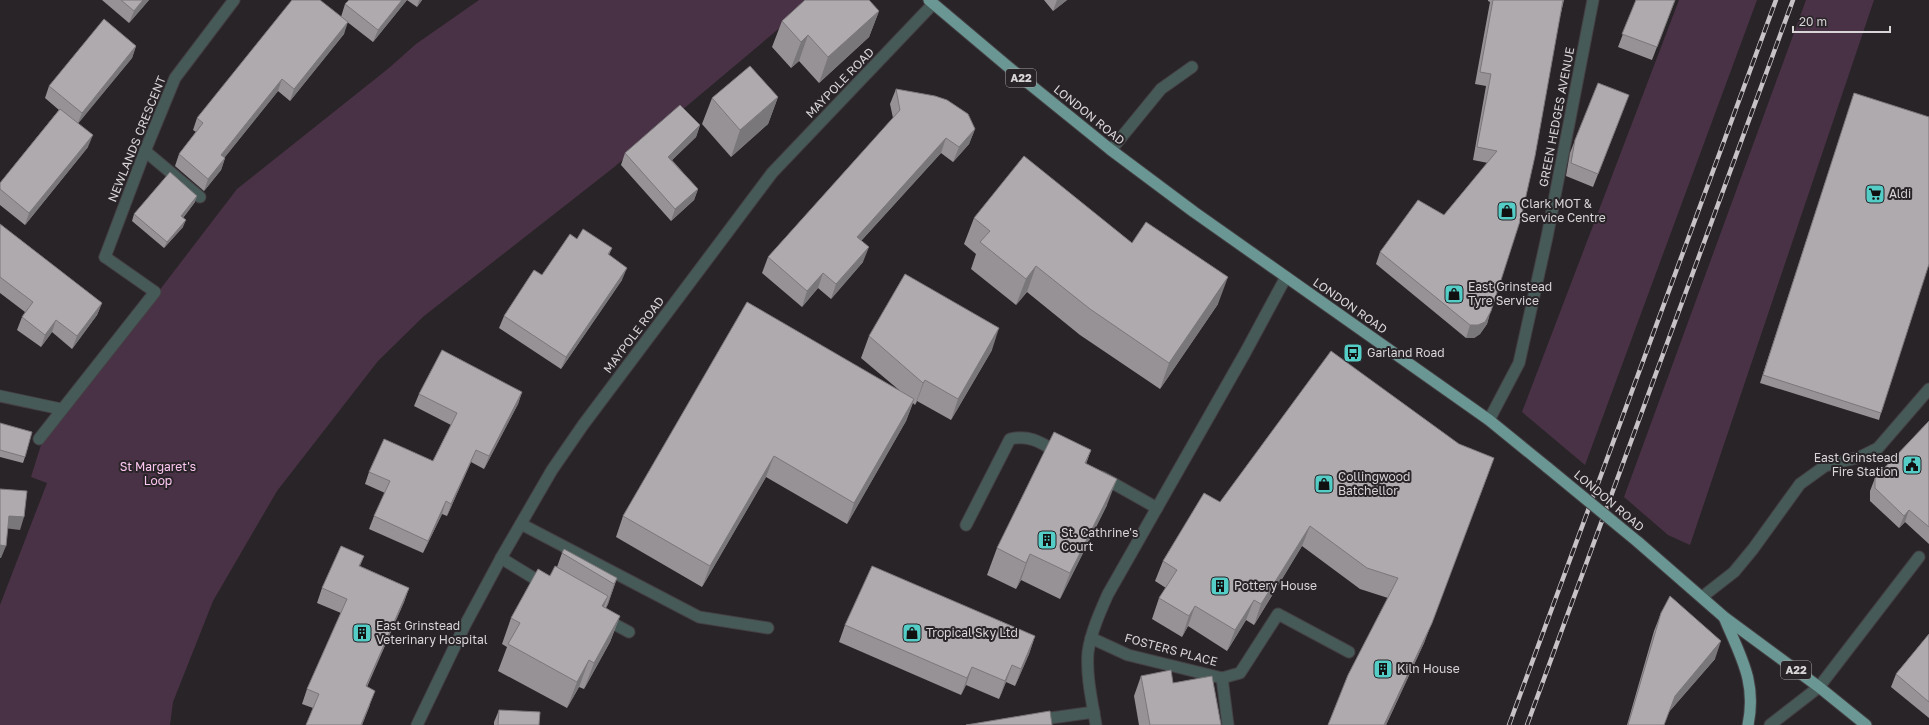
<svg xmlns="http://www.w3.org/2000/svg" width="1929" height="725" font-family="'Golos Text',sans-serif">
<rect width="100%" height="100%" fill="#292428"/>
<g fill="#493245">
<polygon points="479,0 813,0 613,168 424,316 378,361 277,491 213,601 173,702 170,725 0,725 0,605 47,483 31,477 41,445 237,189 389,68 416,44"/>
<polygon points="1679,0 1757,0 1585,465 1522,412"/>
<polygon points="1806,0 1874,0 1690,545 1668,535 1624,497"/>
</g>
<g fill="none" stroke-linecap="round" stroke-linejoin="round">
<defs>
<g id="service">
<polyline points="1111,150 1161,89 1192,67"/>
<polyline points="145,151 200,197"/>
<polyline points="0,396 61,409"/>
<polyline points="39,439 155,292 105,257"/>
<polyline points="1102,477 1157,508"/>
<polyline points="521,524 699,617 768,628"/>
<path d="M966 525 1010 439C1031 434 1043 444 1060 454"/>
<polyline points="501,558 545,585"/>
<polyline points="1702,597 1734,572 1753,549 1800,484 1825,466 1860,457 1878,448 1929,389"/>
<polyline points="603,618 629,632"/>
<polyline points="1091,638 1128,655 1222,678 1240,673 1278,614 1349,652"/>
<polyline points="1222,678 1228,725"/>
<polyline points="1037,720 1094,712"/>
<polyline points="1770,725 1819,687 1919,557"/>
</g>
<g id="minor">
<polyline points="105,257 145,151 175,78 234,0"/>
<polyline points="1489,420 1519,363 1547,237 1593,0"/>
<polyline points="417,725 465,625 501,558 552,470 583,425 772,173 933,4"/>
<path d="M1096 725C1092 701 1086 676 1088 652 1091 632 1100 612 1108 594L1245 353 1286 277"/>
</g>
<g id="trunk">
<polyline points="929,0 1006,65 1111,150 1194,212 1489,420 1548,468"/>
<polyline points="1638,542 1724,617 1819,687 1866,725"/>
<path d="M1724 617C1740 656 1757 681 1748 725"/>
</g>
</defs>
<use href="#service" stroke="#454044" stroke-width="13"/>
<use href="#minor" stroke="#454044" stroke-width="13"/>
<use href="#trunk" stroke="#454044" stroke-width="13"/>
<use href="#service" stroke="#465a58" stroke-width="11"/>
<use href="#minor" stroke="#465a58" stroke-width="11"/>
<use href="#trunk" stroke="#6a9794" stroke-width="11"/>
<defs>
<g id="rail">
<polyline points="1509,725 1776,0"/>
<polyline points="1527,725 1793,0"/>
</g>
</defs>
<use href="#rail" stroke="#c6c2c5" stroke-width="4.5"/>
<use href="#rail" stroke="#292428" stroke-width="3" stroke-dasharray="9" stroke-linecap="butt"/>
<defs>
<polyline id="trunk-bridge" points="1548,468 1638,542"/>
</defs>
<use href="#trunk-bridge" stroke="#454044" stroke-width="13" stroke-linecap="butt"/>
<use href="#trunk-bridge" stroke="#6a9794" stroke-width="11"/>
</g>
<g fill="#969296">
<polygon points="102,0 149,0 129,23"/>
<polygon points="407,0 373,42 346,21 344,34 290,101 278,91 224,158 225,158 221,170 204,191 175,166 179,154 196,132 193,130 197,118 341,17 345,4"/>
<polygon points="407,0 422,0 417,7"/>
<polygon points="1044,0 1067,0 1053,11"/>
<polygon points="1488,0 1564,0 1487,324 1480,334 1474,338 1466,338 1376,264 1380,252 1444,215 1488,163 1473,160 1486,86 1475,84 1490,2 1488,1"/>
<polygon points="1636,0 1675,0 1652,60 1618,47"/>
<polygon points="879,11 869,37 819,83 799,61 791,68 772,47 782,21"/>
<polygon points="136,46 132,58 78,123 88,147 25,225 0,205 0,183 59,110 45,98 49,86"/>
<polygon points="896,89 975,129 969,144 953,162 941,153 861,241 863,262 831,299 818,288 802,307 762,273 768,257 893,118 890,104"/>
<polygon points="778,97 768,124 731,157 702,124 712,98"/>
<polygon points="1852,100 1881,413 1879,420 1760,383"/>
<polygon points="1624,108 1593,187 1566,176 1570,153 1575,140"/>
<polygon points="700,125 696,137 672,160 698,189 694,200 671,221 621,165 625,153"/>
<polygon points="195,202 183,218 183,227 164,248 132,221 134,214"/>
<polygon points="974,218 1132,243 1218,304 1160,389 1080,335 1027,292 1016,305 971,269 976,254 964,244"/>
<polygon points="0,224 102,303 97,315 72,349 52,332 41,347 17,330 22,317 25,312 0,293"/>
<polygon points="577,239 612,248 609,255 622,280 561,369 499,328 504,316 542,275"/>
<polygon points="869,336 992,350 951,420 917,401 915,405 913,403 906,421 847,524 766,477 702,587 616,537 623,516 899,390 861,358"/>
<polygon points="522,392 518,404 484,469 471,462 447,516 442,514 423,553 369,529 374,516 385,493 365,484 369,472 433,461 451,425 414,406 419,394"/>
<polygon points="1929,421 1929,544 1905,522 1899,528 1870,501 1870,491 1875,478"/>
<polygon points="0,423 25,457 23,463 0,457"/>
<polygon points="1459,444 1494,458 1424,643 1386,725 1328,725 1388,598 1360,589 1302,546 1254,625 1246,620 1227,651 1188,626 1182,637 1152,619 1159,598 1166,588 1155,581 1163,561"/>
<polygon points="1091,450 1086,464 1107,505 1060,599 1021,580 1016,589 987,575 997,548"/>
<polygon points="562,553 617,578 608,604 606,608 620,616 610,642 584,689 579,687 567,708 498,671 507,647 502,644 511,618 557,567"/>
<polygon points="364,556 360,566 409,588 404,602 367,687 370,705 362,725 306,725 313,708 302,704 307,689 341,613 317,603 322,588"/>
<polygon points="1661,613 1715,659 1668,713 1664,725 1627,725 1654,631"/>
<polygon points="845,625 1035,636 1029,654 1015,686 1006,682 999,699 966,685 961,695 839,642"/>
<polygon points="1929,634 1929,718 1891,687 1896,674"/>
<polygon points="1141,676 1173,683 1221,725 1139,725 1134,696"/>
<polygon points="499,710 539,725 494,725 494,722"/>
</g>
<g fill="#7a777a">
<polygon points="143,0 149,0 129,23 134,11"/>
<polygon points="402,0 407,0 373,42 378,30"/>
<polygon points="419,0 422,0 417,7"/>
<polygon points="1057,0 1067,0 1053,11"/>
<polygon points="879,11 869,37 819,83 828,57"/>
<polygon points="348,22 344,34 290,101 294,89"/>
<polygon points="808,35 799,61 791,68 801,42"/>
<polygon points="136,46 132,58 77,125 82,113"/>
<polygon points="282,79 278,91 217,167 221,155"/>
<polygon points="778,97 768,124 731,157 740,130"/>
<polygon points="700,125 696,137 664,168 668,157"/>
<polygon points="975,129 969,144 953,162 959,147"/>
<polygon points="93,135 88,147 25,225 29,213"/>
<polygon points="946,138 941,153 851,252 857,237"/>
<polygon points="225,158 221,170 204,191 208,179"/>
<polygon points="698,189 694,200 671,221 675,209"/>
<polygon points="197,196 195,202 179,223 181,216"/>
<polygon points="186,220 183,227 164,248 167,242"/>
<polygon points="869,247 863,262 831,299 836,284"/>
<polygon points="1036,266 1027,292 1016,305 1026,279"/>
<polygon points="627,268 622,280 561,369 566,357"/>
<polygon points="823,273 818,288 802,307 807,291"/>
<polygon points="1228,277 1218,304 1160,389 1169,363"/>
<polygon points="102,303 97,315 72,349 77,336"/>
<polygon points="1491,311 1487,324 1480,334 1474,338 1466,338 1470,325"/>
<polygon points="56,320 52,332 41,347 45,335"/>
<polygon points="999,328 992,350 951,420 958,399"/>
<polygon points="925,380 917,401 915,405 923,383"/>
<polygon points="522,392 518,404 484,469 489,456"/>
<polygon points="914,399 906,421 847,524 854,503"/>
<polygon points="476,450 471,462 447,516 451,504"/>
<polygon points="1091,450 1081,476 1085,463"/>
<polygon points="774,456 766,477 702,587 710,566"/>
<polygon points="1494,458 1424,643 1386,725 1384,725"/>
<polygon points="1117,479 1107,505 1060,599 1070,573"/>
<polygon points="446,501 442,514 423,553 428,541"/>
<polygon points="1909,510 1905,522 1899,528 1904,516"/>
<polygon points="9,516 24,517 20,530 4,528"/>
<polygon points="1310,526 1302,546 1254,625 1261,604"/>
<polygon points="0,545 6,546 1,558 0,558"/>
<polygon points="1030,554 1021,580 1016,589 1026,563"/>
<polygon points="617,578 608,604 605,610 614,584"/>
<polygon points="409,588 404,602 360,701 366,686"/>
<polygon points="608,596 598,622 602,606"/>
<polygon points="1254,600 1246,620 1227,651 1235,630"/>
<polygon points="1195,606 1188,626 1182,637 1189,616"/>
<polygon points="620,616 610,642 584,689 594,663"/>
<polygon points="1035,636 1029,654 1015,686 1021,669"/>
<polygon points="1721,641 1715,659 1668,713 1675,696"/>
<polygon points="589,660 579,687 567,708 577,682"/>
<polygon points="1012,665 1006,682 999,699 1005,681"/>
<polygon points="972,667 966,685 961,695 967,678"/>
<polygon points="375,691 362,725 361,725"/>
</g>
<g fill="#afaaae" stroke="#7a777a">
<polygon points="121,0 143,0 134,11"/>
<polygon points="292,0 320,0 348,22 294,89 282,79 221,155 225,158 208,179 179,154 203,123 197,118"/>
<polygon points="349,0 402,0 378,30 345,4"/>
<polygon points="805,0 869,0 879,11 828,57 808,35 801,42 782,21"/>
<polygon points="1493,0 1563,0 1535,156 1521,218 1491,311 1485,322 1478,325 1470,325 1380,252 1418,200 1444,215 1497,151 1477,147 1491,74 1480,72"/>
<polygon points="1636,0 1675,0 1657,47 1622,34"/>
<polygon points="104,19 136,46 82,113 49,86"/>
<polygon points="750,66 778,97 740,130 712,98"/>
<polygon points="1598,83 1629,95 1598,174 1571,163 1575,140"/>
<polygon points="896,89 935,96 947,100 968,114 975,129 959,147 946,138 857,237 869,247 836,284 823,273 807,291 768,257 900,110"/>
<polygon points="1854,93 1929,117 1929,264 1881,413 1763,375"/>
<polygon points="680,105 700,125 668,157 698,189 675,209 625,153"/>
<polygon points="60,109 93,135 29,213 0,189 0,183"/>
<polygon points="1024,156 1132,243 1146,222 1228,277 1169,363 1090,309 1036,266 1026,279 980,242 990,231 974,218"/>
<polygon points="170,172 197,196 181,216 186,220 167,242 134,214"/>
<polygon points="0,224 102,303 77,336 56,320 45,335 22,317 33,302 0,277"/>
<polygon points="583,229 612,248 608,254 627,268 566,357 504,316 534,270 542,275 570,234 577,239"/>
<polygon points="905,274 999,328 958,399 925,380 923,383 869,336"/>
<polygon points="747,302 914,399 854,503 774,456 710,566 623,516"/>
<polygon points="442,350 522,392 489,456 476,450 451,504 446,501 428,541 374,516 390,481 369,472 384,439 433,461 457,413 419,394"/>
<polygon points="1331,351 1459,444 1494,458 1432,623 1384,725 1328,725 1348,675 1398,578 1367,568 1310,526 1261,604 1254,600 1235,630 1195,606 1189,616 1159,598 1177,570 1163,561 1204,493 1220,502"/>
<polygon points="1929,421 1929,527 1909,510 1904,516 1875,488 1875,478"/>
<polygon points="0,423 32,432 25,457 0,450"/>
<polygon points="1054,432 1091,450 1085,463 1117,479 1070,573 1030,554 1026,563 997,548"/>
<polygon points="0,489 27,491 24,517 9,516 6,546 0,545"/>
<polygon points="341,546 364,556 359,566 409,588 366,686 375,691 361,725 306,725 319,694 307,689 347,599 322,588"/>
<polygon points="564,549 617,578 614,584 562,553"/>
<polygon points="555,566 608,596 602,606 620,616 594,663 589,660 577,682 508,644 520,623 511,618 538,569 550,576"/>
<polygon points="872,566 1035,636 1021,669 1012,665 1005,681 972,667 967,678 845,625"/>
<polygon points="1670,596 1721,641 1675,696 1664,725 1628,725 1661,613"/>
<polygon points="1929,634 1929,702 1896,674"/>
<polygon points="1171,670 1173,683 1212,676 1221,725 1150,725 1141,676"/>
<polygon points="499,710 540,712 539,725 498,725"/>
<polygon points="1050,711 1052,725 966,725"/>
</g>
<defs>
<symbol id="supermarket-square" viewBox="-11 -11 22 22"><rect x="-9" y="-9" width="18" height="18" rx="4" fill="#54cdc7" stroke="#292428"/><path d="M-6-5.5h2.5l.6 2H6L4.5 2H-2.5L-4.4-4H-6ZM-1.5 3.2a1.3 1.3 0 1 0 .1 0ZM3 3.2a1.3 1.3 0 1 0 .1 0Z" fill="#111"/></symbol>
<symbol id="shop-square" viewBox="-11 -11 22 22"><rect x="-9" y="-9" width="18" height="18" rx="4" fill="#54cdc7" stroke="#292428"/><path d="M-5-2.5h2.3a2.7 3.5 0 0 1 5.4 0H5L5.5 6h-11ZM-1.5-2.5h3a1.5 2.3 0 0 0-3 0Z" fill="#111"/></symbol>
<symbol id="bus-square" viewBox="-11 -11 22 22"><rect x="-9" y="-9" width="18" height="18" rx="4" fill="#54cdc7" stroke="#292428"/><path d="M-5-6H5V4H4V6H2V4H-2V6H-4V4H-5ZM-3.5-4V0h7V-4ZM-3.5 1.2v1.5H-2V1.2ZM2 1.2v1.5H3.5V1.2Z" fill="#111"/></symbol>
<symbol id="civic-square" viewBox="-11 -11 22 22"><rect x="-9" y="-9" width="18" height="18" rx="4" fill="#54cdc7" stroke="#292428"/><path d="M-.6-6.5H3V-4.5H.6V-3L4-1V1h2V6H-6V1h2V-1L-.6-3ZM-1.2 2.5V6h2.4V2.5Z" fill="#111"/></symbol>
<symbol id="building-square" viewBox="-11 -11 22 22"><rect x="-9" y="-9" width="18" height="18" rx="4" fill="#54cdc7" stroke="#292428"/><path d="M-4-6H4V6H1V3H-1V6H-4ZM-2.5-4.3h1.7v1.8h-1.7ZM.8-4.3h1.7v1.8H.8ZM-2.5-1h1.7V.8h-1.7ZM.8-1h1.7V.8H.8Z" fill="#111"/></symbol>
</defs>
<g fill-rule="evenodd">
<use href="#supermarket-square" x="1864" y="183" width="22" height="22"/>
<use href="#shop-square" x="1496" y="200" width="22" height="22"/>
<use href="#shop-square" x="1443" y="283" width="22" height="22"/>
<use href="#bus-square" x="1342" y="342" width="22" height="22"/>
<use href="#civic-square" x="1901" y="454" width="22" height="22"/>
<use href="#shop-square" x="1313" y="473" width="22" height="22"/>
<use href="#building-square" x="1036" y="529" width="22" height="22"/>
<use href="#building-square" x="1209" y="575" width="22" height="22"/>
<use href="#building-square" x="351" y="622" width="22" height="22"/>
<use href="#shop-square" x="901" y="622" width="22" height="22"/>
<use href="#building-square" x="1372" y="658" width="22" height="22"/>
</g>
<g text-anchor="middle" stroke-width="4" stroke-linejoin="round" paint-order="stroke">
<g fill="#292428" stroke="#a4a0a2" stroke-width="1">
<rect x="1006" y="69" width="30" height="18" rx="3"/>
<rect x="1781" y="661" width="30" height="18" rx="3"/>
</g>
<g font-size="11" font-weight="bold" fill="#d8d5d7">
<text x="1021" y="82">A22</text>
<text x="1796" y="674">A22</text>
</g>
<g font-size="12" fill="#d8d5d7" stroke="#292428">
<text transform="translate(840 83) rotate(-46)" y="4">MAYPOLE ROAD</text>
<text transform="translate(1089 115) rotate(39)" y="4">LONDON ROAD</text>
<text transform="translate(1557 117) rotate(-79)" y="4">GREEN HEDGES AVENUE</text>
<text transform="translate(137 139) rotate(-68)" y="4">NEWLANDS CRESCENT</text>
<text transform="translate(1350 306) rotate(35)" y="4">LONDON ROAD</text>
<text transform="translate(634 335) rotate(-53)" y="4">MAYPOLE ROAD</text>
<text transform="translate(1609 501) rotate(40)" y="4">LONDON ROAD</text>
<text transform="translate(1171 650) rotate(15)" y="4">FOSTERS PLACE</text>
</g>
<g font-size="12" fill="#d8d5d7" stroke="#292428" text-anchor="start">
<text x="1889" y="198">Aldi</text>
<text x="1521" y="208">Clark MOT &amp;<tspan x="1521" dy="14">Service Centre</tspan></text>
<text x="1468" y="291">East Grinstead<tspan x="1468" dy="14">Tyre Service</tspan></text>
<text x="1367" y="357">Garland Road</text>
<text x="1898" y="462" text-anchor="end">East Grinstead<tspan x="1898" dy="14">Fire Station</tspan></text>
<text x="1338" y="481">Collingwood<tspan x="1338" dy="14">Batchellor</tspan></text>
<text x="1061" y="537">St. Cathrine's<tspan x="1061" dy="14">Court</tspan></text>
<text x="1234" y="590">Pottery House</text>
<text x="376" y="630">East Grinstead<tspan x="376" dy="14">Veterinary Hospital</tspan></text>
<text x="926" y="637">Tropical Sky Ltd</text>
<text x="1397" y="673">Kiln House</text>
</g>
<g font-size="12" fill="#fec7f2" stroke="#292428">
<text x="158" y="471">St Margaret's<tspan x="158" dy="14">Loop</tspan></text>
</g>
</g>
<path d="M1793 26v6h97v-6" fill="none" stroke="#d8d5d7" stroke-width="2"/>
<text x="1799" y="26" font-size="12" fill="#d8d5d7" stroke="#292428" stroke-width="3" paint-order="stroke">20 m</text>
</svg>
